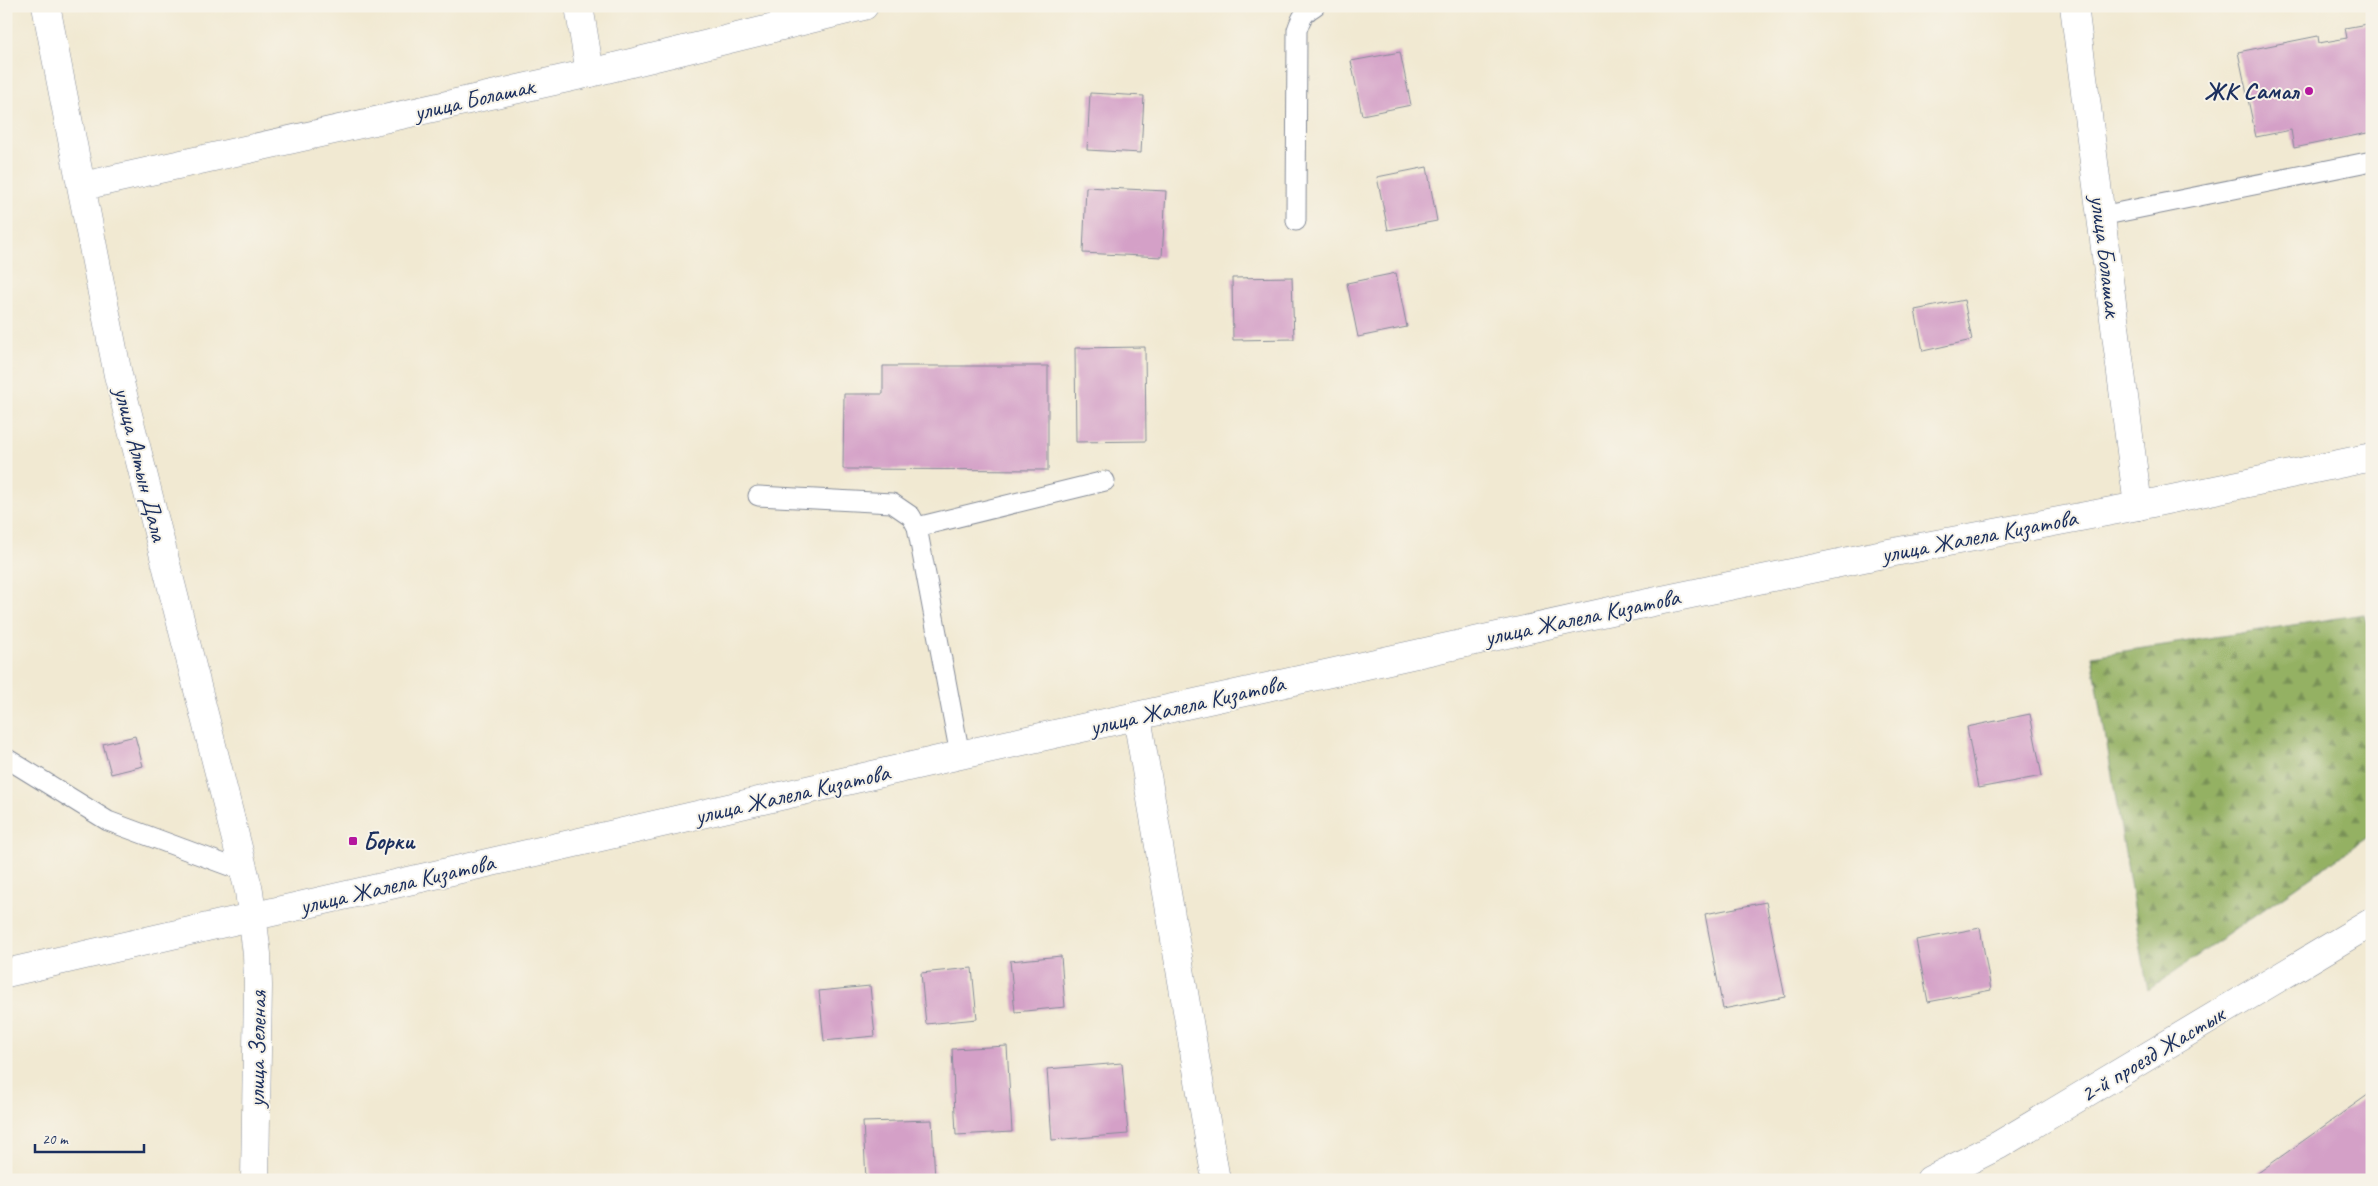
<svg xmlns="http://www.w3.org/2000/svg" width="2378" height="1186" font-family="Caveat,sans-serif">
<defs>
<pattern id="forest-firs" width="22" height="20" patternUnits="userSpaceOnUse" patternTransform="scale(1.25)"><rect width="22" height="20" fill="#94b164"/><path d="M5 1l3.5 6h-7zM16 11l3.5 6h-7z" fill="#789056"/></pattern>
</defs>
<rect width="100%" height="100%" fill="#f7f3e8"/>
<filter id="ink" filterUnits="userSpaceOnUse"><feTurbulence type="fractalNoise" baseFrequency=".02" numOctaves="2"/><feDisplacementMap in="SourceGraphic" scale="10" xChannelSelector="R" yChannelSelector="G"/><feConvolveMatrix kernelMatrix="1 2 1 2 8 2 1 2 1" color-interpolation-filters="sRGB"/></filter>
<filter id="wash" filterUnits="userSpaceOnUse"><feTurbulence type="fractalNoise" baseFrequency=".0096" numOctaves="4" result="noise"/><feDisplacementMap in="SourceGraphic" scale="20" xChannelSelector="R" yChannelSelector="G"/><feGaussianBlur stdDeviation="1.12" result="paint"/><feColorMatrix in="noise" values="0 0 0 0 0 0 0 0 0 0 0 0 0 0 0 0 0 1.4 0 .05"/><feComposite in="paint" operator="in"/></filter>
<g filter="url(#wash)">
<rect width="100%" height="100%" fill="#f1e9d2"/>
<polygon fill="url(#forest-firs)" stroke="#587061" points="2364,614 2372,639 2372,834 2148,990 2092,656"/>
<g id="blocks">
<g fill="#d4a0c7">
<polygon points="2372,23 2372,132 2294,148 2291,130 2256,137 2238,52 2318,36 2319,43 2347,38 2345,28"/>
<polygon points="1400,52 1411,105 1362,115 1351,61"/>
<polygon points="1090,93 1144,96 1141,153 1087,150"/>
<polygon points="1427,167 1437,221 1388,230 1377,177"/>
<polygon points="1086,187 1166,191 1162,257 1083,253"/>
<polygon points="1396,273 1407,327 1358,337 1347,283"/>
<polygon points="1292,277 1294,339 1233,340 1232,278"/>
<polygon points="1964,300 1972,340 1923,351 1915,310"/>
<polygon points="1145,347 1146,441 1076,442 1075,348"/>
<polygon points="883,366 1048,366 1048,470 843,469 844,394 883,394"/>
<polygon points="2030,714 2042,776 1978,788 1967,727"/>
<polygon points="135,736 143,766 111,774 103,744"/>
<polygon points="1766,902 1785,997 1723,1009 1705,914"/>
<polygon points="1980,928 1991,990 1928,1002 1916,940"/>
<polygon points="1061,956 1065,1007 1015,1012 1010,961"/>
<polygon points="972,968 977,1019 926,1024 921,973"/>
<polygon points="870,986 875,1036 824,1041 819,991"/>
<polygon points="1007,1046 1012,1132 956,1135 952,1049"/>
<polygon points="1122,1063 1128,1134 1052,1140 1047,1069"/>
<polygon points="2372,1092 2372,1180 2248,1180"/>
<polygon points="932,1120 935,1180 866,1180 863,1122"/>
</g>
</g>
</g>
<g filter="url(#ink)">
<use href="#blocks" fill-opacity="0" stroke="#868c98" stroke-width="1"/>
<g fill="none" stroke-linecap="round" stroke-linejoin="round">
<defs>
<g id="service">
<polyline points="2101,216 2372,161"/>
<path d="M1296 221 1297 30C1301 18 1304 12 1315 6"/>
<polyline points="758,496 892,503 911,516 917,527 960,755"/>
<polyline points="917,527 1105,481"/>
<polyline points="6,758 108,821 243,871"/>
</g>
<g id="minor">
<polyline points="46,6 118,375 249,891 257,954 258,986 255,1180"/>
<polyline points="579,6 590,73"/>
<polyline points="2074,6 2138,506"/>
<polyline points="83,186 590,73 864,6"/>
<polyline points="1137,717 1216,1180"/>
<polyline points="1930,1180 1999,1145 2372,922"/>
</g>
<polyline id="secondary" points="6,973 960,755 1624,608 1873,556 2138,506 2372,457"/>
</defs>
<use href="#service" stroke="#868c98" stroke-width="21"/>
<use href="#minor" stroke="#868c98" stroke-width="29"/>
<use href="#secondary" stroke="#868c98" stroke-width="29"/>
<use href="#service" stroke="#fff" stroke-width="19"/>
<use href="#minor" stroke="#fff" stroke-width="28"/>
<use href="#secondary" stroke="#fff" stroke-width="28"/>
</g>
</g>
<g fill="#b5179e" stroke="#f7f3e8" stroke-width="2">
<circle cx="2309" cy="91" r="5"/>
<rect x="348" y="836" width="10" height="10" rx="2.5"/>
</g>
<g text-anchor="middle" stroke-width="4" stroke-linejoin="round" paint-order="stroke">
<g font-size="24" font-weight="bold" fill="#1b2f5e" stroke="#f7f3e8" text-anchor="end">
<text x="2299" y="99">ЖК Самал</text>
<text x="363" y="849" text-anchor="start">Борки</text>
</g>
<g font-size="24" fill="#1b2f5e" stroke="#f7f3e8">
<text transform="translate(474 99) rotate(-13)" y="8">улица Болашак</text>
<text transform="translate(2106 256) rotate(83)" y="8">улица Болашак</text>
<text transform="translate(141 464) rotate(76)" y="8">улица Алтын Дала</text>
<text transform="translate(1979 536) rotate(-11)" y="8">улица Жалела Кизатова</text>
<text transform="translate(1582 617) rotate(-12)" y="8">улица Жалела Кизатова</text>
<text transform="translate(1187 705) rotate(-13)" y="8">улица Жалела Кизатова</text>
<text transform="translate(792 794) rotate(-13)" y="8">улица Жалела Кизатова</text>
<text transform="translate(397 884) rotate(-13)" y="8">улица Жалела Кизатова</text>
<text transform="translate(257 1049) rotate(-89)" y="8">улица Зеленая</text>
<text transform="translate(2152 1054) rotate(-31)" y="8">2-й проезд Жастык</text>
</g>
</g>
<rect width="2378" height="1186" fill="none" stroke="#f7f3e8" stroke-width="25"/>
<path d="M35 1144v8h109v-8" fill="none" stroke="#1b2f5e" stroke-width="2.5"/>
<text x="42" y="1144" font-size="15" fill="#1b2f5e" stroke="#f7f3e8" stroke-width="4" paint-order="stroke">20 m</text>
</svg>
